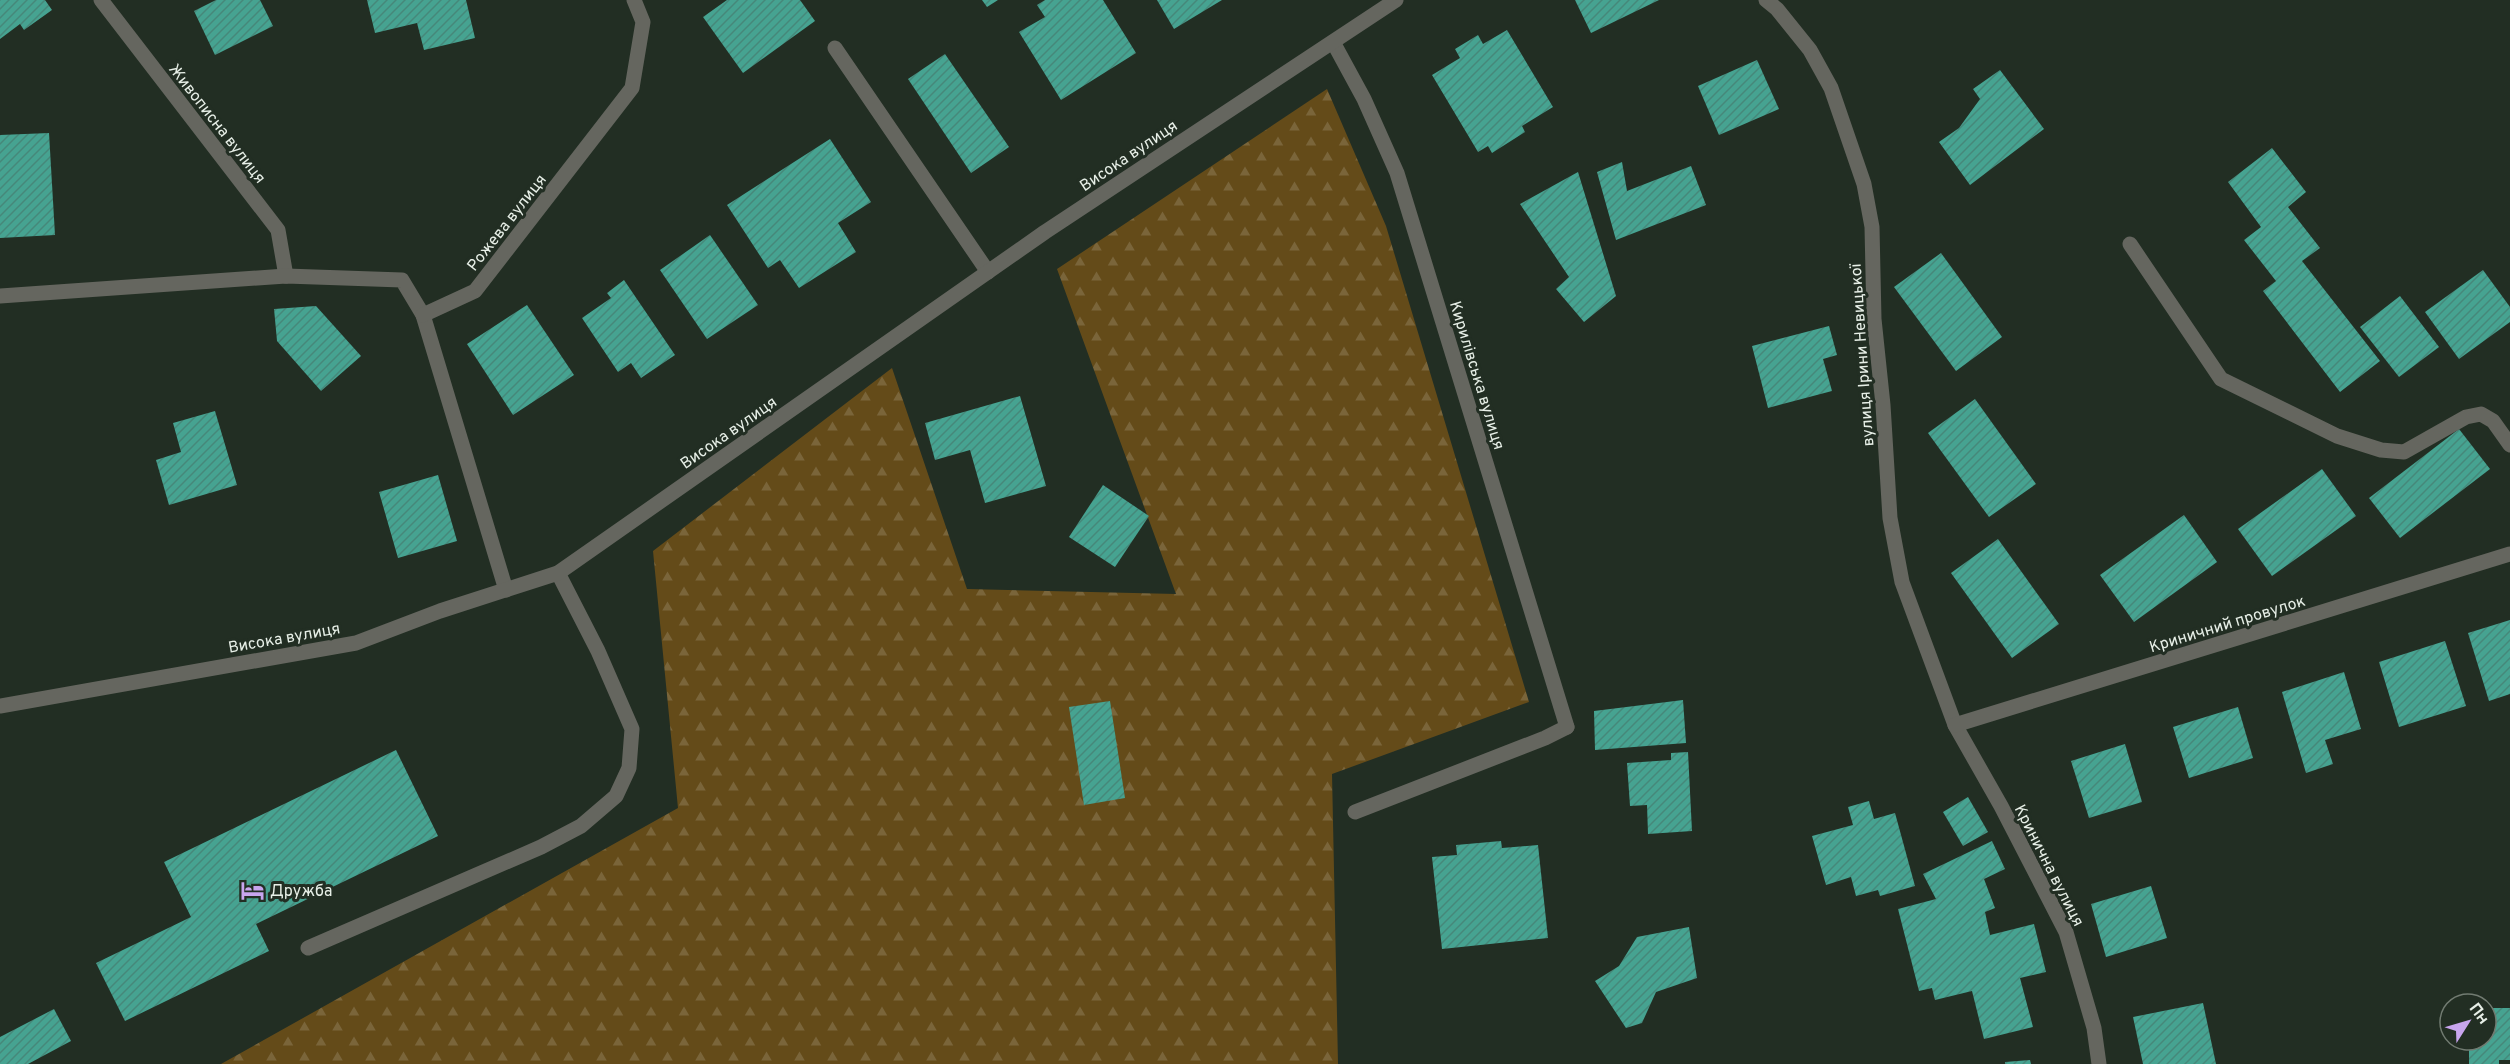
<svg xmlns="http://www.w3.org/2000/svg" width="2510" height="1064" font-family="Overpass,sans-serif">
<defs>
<pattern id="forest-firs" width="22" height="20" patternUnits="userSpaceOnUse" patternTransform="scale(1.5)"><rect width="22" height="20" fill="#644b19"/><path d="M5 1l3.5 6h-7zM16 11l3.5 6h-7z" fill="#7a653a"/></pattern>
<pattern id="building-hatch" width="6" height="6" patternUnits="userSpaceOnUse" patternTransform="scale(1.5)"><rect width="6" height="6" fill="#46a391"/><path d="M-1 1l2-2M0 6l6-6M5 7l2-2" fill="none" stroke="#46887a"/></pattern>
</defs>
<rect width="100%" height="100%" fill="#222e23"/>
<polygon fill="url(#forest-firs)" points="1327,89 1386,226 1529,702 1332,774 1338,1064 221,1064 678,808 653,551 892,368 967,589 1176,594 1057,269"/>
<g fill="url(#building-hatch)">
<polygon points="0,0 45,0 52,10 24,30 20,24 0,39"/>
<polygon points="216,0 260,0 273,26 215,55 194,11"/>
<polygon points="367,0 466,0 475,38 424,50 417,23 375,33"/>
<polygon points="727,0 800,0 815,21 743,73 703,17"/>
<polygon points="982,0 998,0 987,7"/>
<polygon points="1045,0 1103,0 1136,53 1061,100 1019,32 1045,17 1037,5"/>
<polygon points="1157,0 1222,0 1174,29"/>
<polygon points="1575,0 1659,0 1591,33"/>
<polygon points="1507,30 1553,107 1522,126 1525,132 1492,153 1488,146 1478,152 1432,75 1460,58 1455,49 1478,35 1483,44"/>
<polygon points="945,54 1009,147 971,173 908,79"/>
<polygon points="1757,60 1779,109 1719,135 1698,86"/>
<polygon points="2000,70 2044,129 1970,185 1939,142 1959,128 1980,99 1973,89"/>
<polygon points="49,133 55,235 0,238 0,135"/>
<polygon points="830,139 871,202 838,223 856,252 799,288 780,260 768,268 727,205"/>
<polygon points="2272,148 2306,192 2288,207 2320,248 2302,261 2380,361 2340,392 2263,291 2276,281 2244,240 2261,227 2228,182"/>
<polygon points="1622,162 1627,191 1691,166 1706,205 1616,240 1597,172"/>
<polygon points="1578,172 1616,296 1584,322 1556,289 1569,277 1520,204"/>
<polygon points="710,235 758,305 707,339 660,270"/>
<polygon points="1941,253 2002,337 1956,371 1894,287"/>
<polygon points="2483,270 2510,307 2510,322 2459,359 2425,312"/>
<polygon points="624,280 675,355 641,378 631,363 618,372 582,318 611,298 607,293"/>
<polygon points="2400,296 2439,347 2399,377 2360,327"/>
<polygon points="527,305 574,375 513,415 467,344"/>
<polygon points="316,306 361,356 321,391 277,341 274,309"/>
<polygon points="1829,326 1837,355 1823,359 1832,391 1768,408 1752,346"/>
<polygon points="1020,396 1046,486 985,503 970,450 935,460 925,423"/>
<polygon points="1975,399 2036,484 1989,517 1928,433"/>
<polygon points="215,411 237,485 169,505 156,460 181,452 173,423"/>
<polygon points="2459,429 2490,469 2400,538 2369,498"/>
<polygon points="2322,469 2356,516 2272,576 2238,529"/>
<polygon points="438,475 457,541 398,558 379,492"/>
<polygon points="1103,485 1149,516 1115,567 1069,537"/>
<polygon points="2184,515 2217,562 2134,622 2100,575"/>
<polygon points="1998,539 2059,624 2012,658 1951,573"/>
<polygon points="2510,620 2510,694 2489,701 2468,633"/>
<polygon points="2445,641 2466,706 2399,727 2379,662"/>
<polygon points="2344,672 2361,729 2325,740 2333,764 2306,773 2282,692"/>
<polygon points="1683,700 1686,743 1595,750 1594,711"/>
<polygon points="1110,701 1125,798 1084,805 1069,707"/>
<polygon points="2238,707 2253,758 2189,778 2173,727"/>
<polygon points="2125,744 2142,802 2089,818 2071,761"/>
<polygon points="396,750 438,836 256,924 269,951 125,1021 96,963 191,917 164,862"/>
<polygon points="1688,752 1692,831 1648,834 1647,805 1630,806 1627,763 1671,760 1671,753"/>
<polygon points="1968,797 1988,832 1963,846 1943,812"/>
<polygon points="1869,801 1874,819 1895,813 1915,886 1880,896 1878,890 1856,896 1851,877 1826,885 1812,836 1853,825 1848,807"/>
<polygon points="1501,841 1502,848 1538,845 1548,938 1442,949 1432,857 1457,855 1456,845"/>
<polygon points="1992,841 2005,869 1984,879 1995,908 1985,912 1990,935 2034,924 2046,972 2020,978 2033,1027 1984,1039 1972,991 1935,1000 1932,988 1919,991 1898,909 1936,899 1923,874"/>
<polygon points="2151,886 2167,938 2106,957 2091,904"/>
<polygon points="1689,927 1697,978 1656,992 1642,1023 1626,1028 1595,981 1619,966 1637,937"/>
<polygon points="2203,1003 2216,1064 2143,1064 2133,1017"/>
<polygon points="2486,1008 2510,1008 2510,1060 2499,1060 2499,1064 2469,1064 2469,1040 2486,1040"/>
<polygon points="54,1009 71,1041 28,1064 0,1064 0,1037"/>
<polygon points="2030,1060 2031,1064 2005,1064 2005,1062"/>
</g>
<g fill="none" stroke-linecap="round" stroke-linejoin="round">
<g stroke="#65665f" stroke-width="15">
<polyline points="835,48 988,272"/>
<polyline points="1355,812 1545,738 1567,727"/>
<polyline points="308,948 541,847 581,826 616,796 629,768 632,729 598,651 558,573"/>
</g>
<g stroke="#65665f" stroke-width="15">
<polyline points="101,0 278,230 286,276"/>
<polyline points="1766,0 1777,9 1810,50 1831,88 1864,184 1872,227 1874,319 1883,405 1890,518 1902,582 1955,725 2001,806 2066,932 2094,1028 2099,1064"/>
<polyline points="1333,42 1364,99 1397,173 1567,727"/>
<polyline points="2130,244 2221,379 2337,436 2381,450 2404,452 2466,417 2481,414 2493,421 2510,445"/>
<polyline points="0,296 286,276 402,280 423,315 506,590"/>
<polyline points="423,315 475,291 632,88 643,22 634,0"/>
<polyline points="0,706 356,643 440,611 558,573 1045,232 1396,0"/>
<polyline points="1955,725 2510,554"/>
</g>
</g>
<defs>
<symbol id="hotel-bare" viewBox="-9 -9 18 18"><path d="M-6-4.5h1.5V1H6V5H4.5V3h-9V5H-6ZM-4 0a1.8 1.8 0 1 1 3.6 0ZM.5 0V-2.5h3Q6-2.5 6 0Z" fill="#c8a5ee" stroke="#222e23" stroke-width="2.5" paint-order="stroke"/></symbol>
</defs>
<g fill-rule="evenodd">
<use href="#hotel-bare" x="236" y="874" width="33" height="33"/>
</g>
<g text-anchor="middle" stroke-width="6" stroke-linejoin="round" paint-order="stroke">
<g font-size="16" fill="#e7efe7" stroke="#222e23">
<text transform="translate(218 123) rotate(52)" y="6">Живописна вулиця</text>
<text transform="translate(1128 155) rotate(-34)" y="6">Висока вулиця</text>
<text transform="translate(506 222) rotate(-52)" y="6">Рожева вулиця</text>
<text transform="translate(1861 355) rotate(-94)" y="6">вулиця Ірини Невицької</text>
<text transform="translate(1478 375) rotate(73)" y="6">Кирилівська вулиця</text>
<text transform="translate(728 432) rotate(-35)" y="6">Висока вулиця</text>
<text transform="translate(2227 623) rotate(-17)" y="6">Криничний провулок</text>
<text transform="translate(284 637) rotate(-10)" y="6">Висока вулиця</text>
<text transform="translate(2050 865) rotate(63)" y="6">Кринична вулиця</text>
</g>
<g font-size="16" fill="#e7efe7" stroke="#222e23" text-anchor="start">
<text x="270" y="896">Дружба</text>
</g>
</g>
<g transform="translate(2468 1022) rotate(53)"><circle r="28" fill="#222e23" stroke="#717b71" stroke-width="1.5"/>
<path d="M0-4.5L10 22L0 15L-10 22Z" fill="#c8a5ee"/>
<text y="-9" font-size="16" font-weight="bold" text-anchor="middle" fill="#e7efe7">Пн</text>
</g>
</svg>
